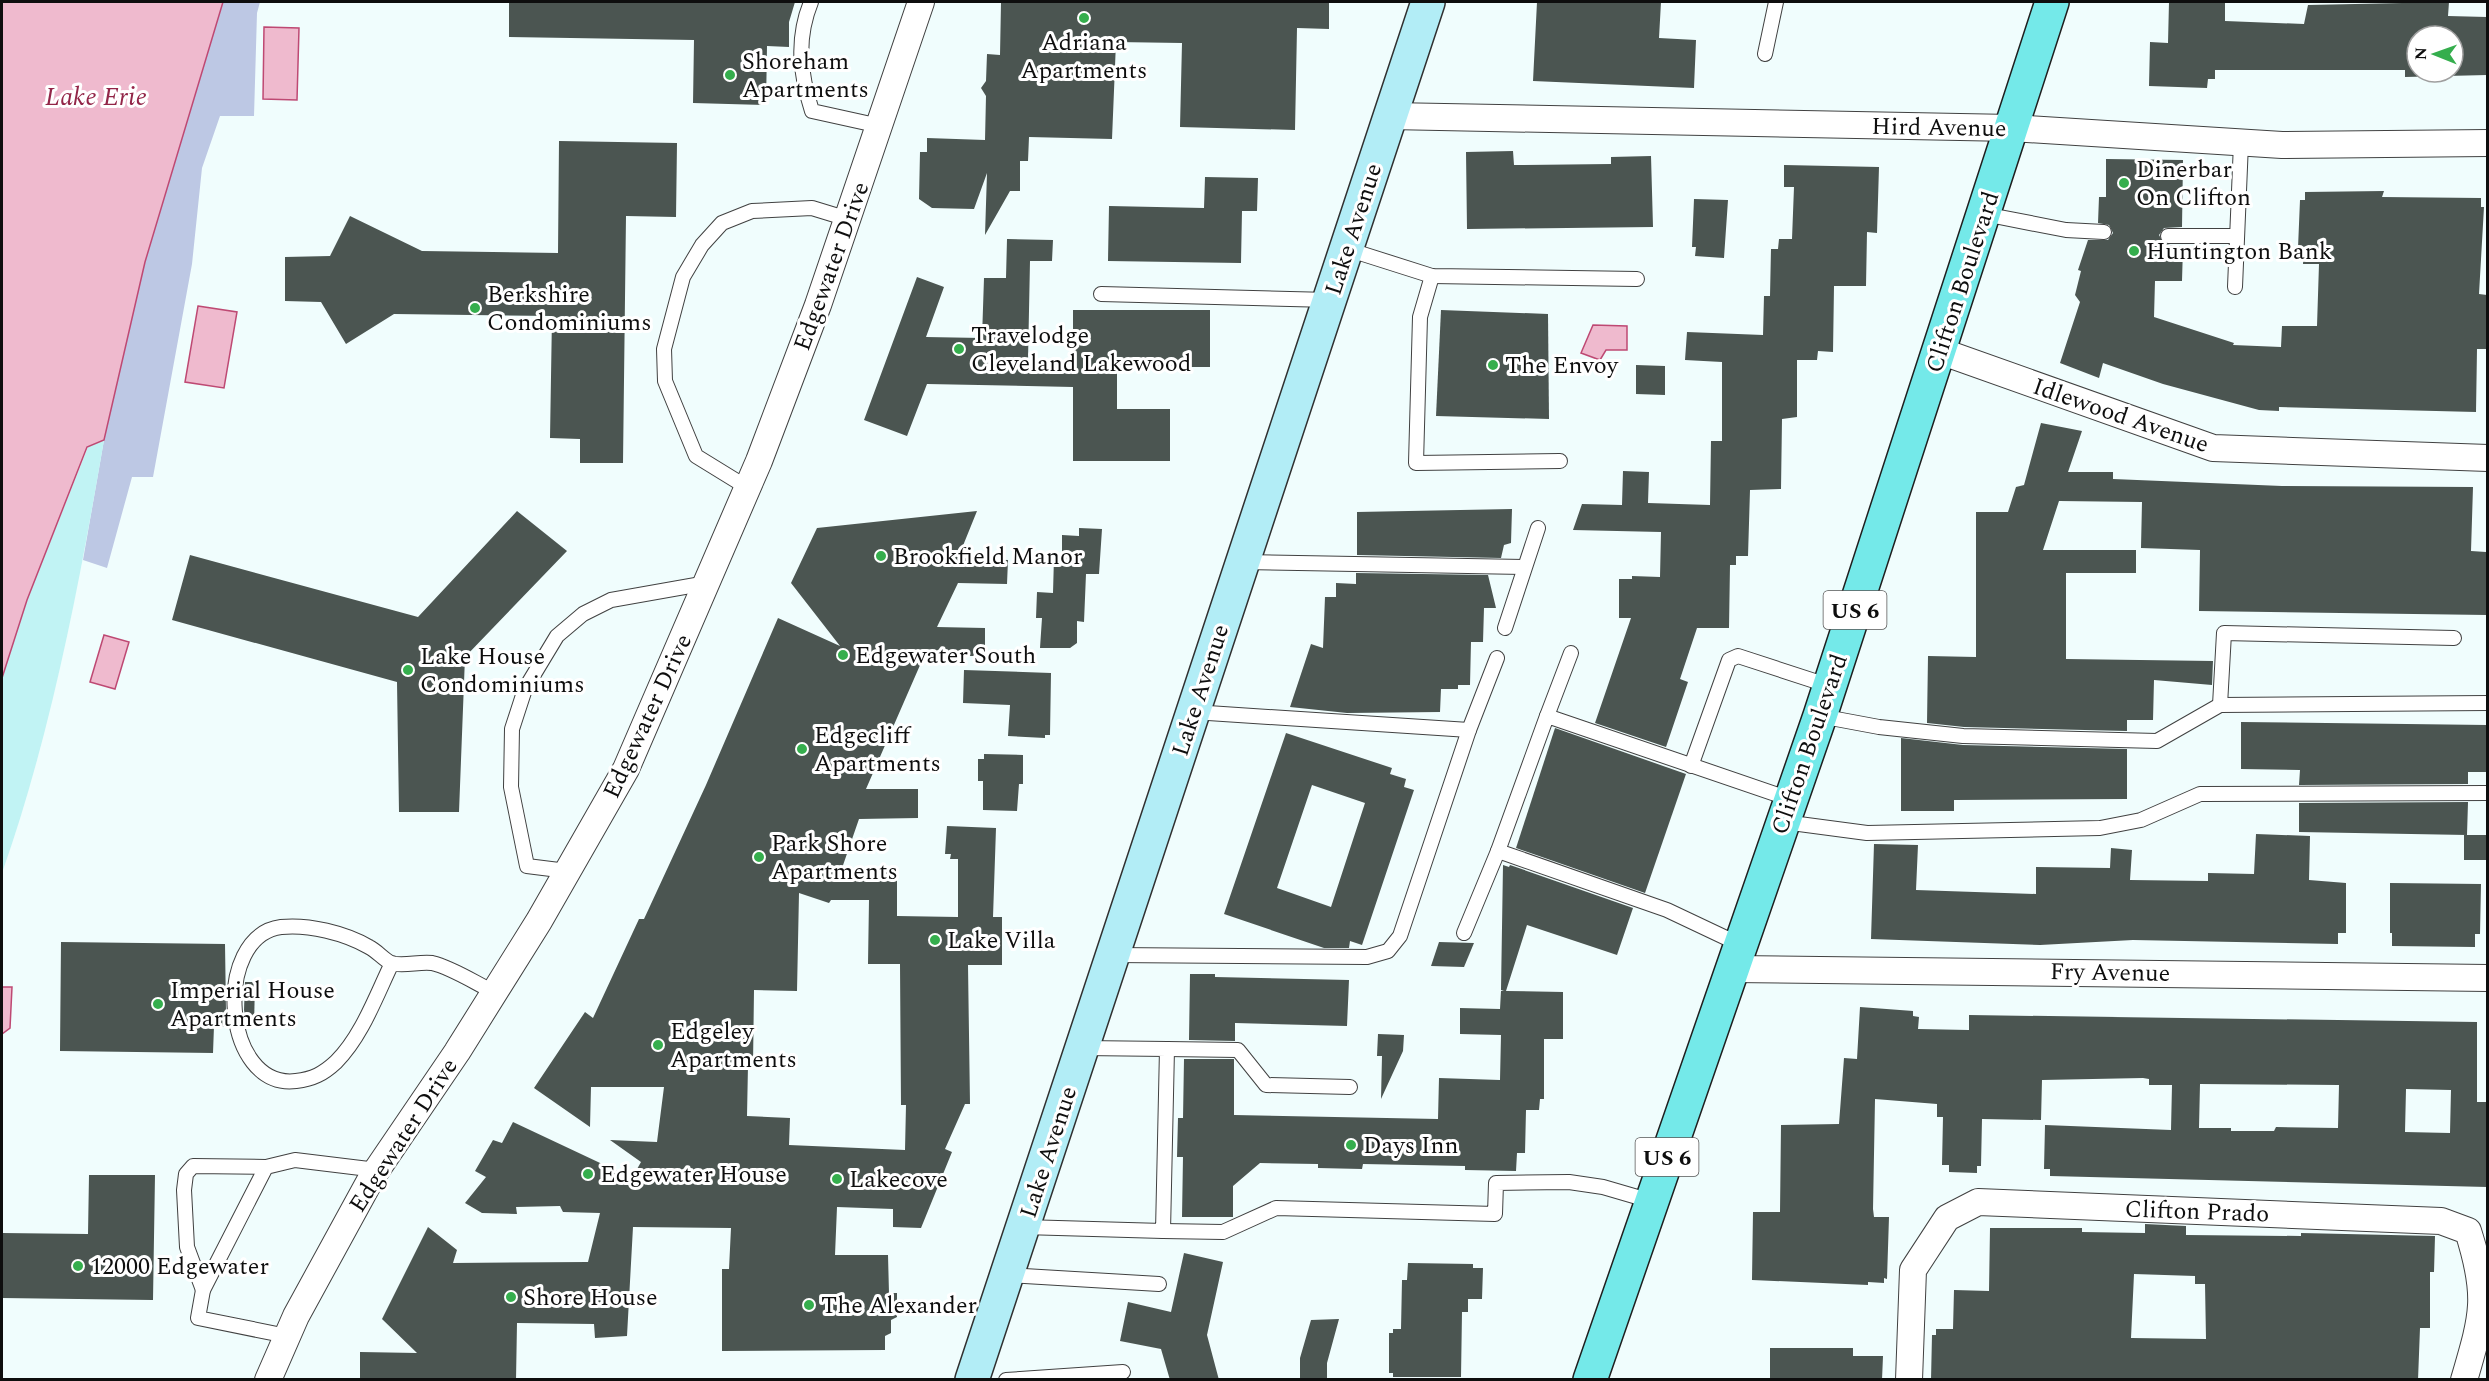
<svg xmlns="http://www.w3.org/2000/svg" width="2489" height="1381" font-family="Spectral,serif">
<rect width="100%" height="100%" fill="#f0fdfd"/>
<polygon fill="#bdc8e4" points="223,2 260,2 257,13 254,116 220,116 202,168 192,264 153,477 132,477 107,568 83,560 104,440 145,262"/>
<path fill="#c1f3f4" d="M104 440C79 586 51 734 2 873V678L27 600 88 447Z"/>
<g fill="#efbace" stroke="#be4973" stroke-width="1.5">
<polygon points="2,2 223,2 145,262 104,440 87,447 27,600 2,678"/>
<polygon points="264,27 299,28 297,100 263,99"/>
<polygon points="198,306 237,312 224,388 185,382"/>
<polygon points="1593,325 1627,326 1627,350 1606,350 1600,360 1581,353"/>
<polygon points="104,635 129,642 115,689 90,682"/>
<polygon points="2,987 12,987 10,1028 2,1034"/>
</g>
<g fill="#4b5551" fill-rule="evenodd">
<polygon points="509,2 795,2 789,22 789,47 767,46 766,105 693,103 694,40 509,37"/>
<polygon points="1004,2 1329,2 1329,29 1297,28 1295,130 1180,127 1182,43 1116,42 1112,139 1029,137 1028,161 1020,161 1020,191 1010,191 985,235 987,173 974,209 932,208 919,199 920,152 927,152 927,138 985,140 986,96 981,88 986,81 987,54 1000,55 1001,3"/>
<polygon points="1537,2 1661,2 1659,38 1696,40 1694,88 1533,81"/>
<path d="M2169 2H2225V21L2304 24 2308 5 2449 2 2448 16 2487 17V75L2405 77V70H2215V79H2208L2207 88 2149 86 2150 42 2168 43ZM2417 36H2453V72H2417Z"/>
<polygon points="559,141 677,143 676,217 626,216 623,463 580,463 580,439 550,438 552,316 394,314 346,344 321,302 285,301 285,257 330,256 350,216 422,251 558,253"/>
<polygon points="1513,151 1514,165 1611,164 1611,157 1651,156 1653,227 1467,229 1466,152"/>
<polygon points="2106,159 2183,160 2182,227 2164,228 2159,235 2164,244 2183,247 2182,281 2155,281 2154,317 2234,343 2233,345 2281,347 2282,326 2317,326 2319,264 2303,264 2304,248 2298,248 2300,200 2305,200 2305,192 2384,191 2382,197 2481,198 2481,207 2484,207 2479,294 2487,295 2487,349 2477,349 2476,412 2279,407 2279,411 2259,410 2163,384 2103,363 2099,378 2060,363 2080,302 2075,295 2081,271 2078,270 2088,240 2108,240 2113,233 2109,225 2098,223 2099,197 2106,197"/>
<polygon points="1784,165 1879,167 1877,233 1867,232 1866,286 1834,286 1833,352 1818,351 1817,360 1797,360 1797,417 1782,419 1781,489 1750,490 1748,556 1736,556 1736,565 1730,565 1729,628 1697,628 1680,679 1688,682 1666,747 1595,723 1631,618 1619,618 1619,579 1632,579 1632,576 1660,577 1661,532 1573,530 1582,504 1622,505 1623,471 1649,472 1648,503 1710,505 1711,441 1722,441 1722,362 1685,360 1687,332 1763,335 1764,296 1770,296 1771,249 1778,249 1779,239 1792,239 1794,187 1784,187"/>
<polygon points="1205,177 1258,178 1257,211 1242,211 1241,263 1108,261 1109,206 1204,208"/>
<polygon points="1694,199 1728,200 1724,258 1695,256 1696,247 1692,247"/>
<polygon points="1007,239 1053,240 1052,261 1030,261 1028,360 1073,362 1073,310 1210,310 1210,367 1117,367 1117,409 1170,409 1170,461 1073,461 1073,387 927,384 907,436 864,420 917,277 944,287 926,337 982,338 984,278 1006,278"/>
<polygon points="1441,310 1548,314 1549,419 1436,416"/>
<polygon points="1636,365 1665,366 1665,395 1636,394"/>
<polygon points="2041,423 2082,431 2068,472 2113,472 2113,479 2282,486 2473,487 2471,551 2486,552 2487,555 2487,615 2199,611 2200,550 2141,548 2142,502 2059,501 2043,550 2136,550 2136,573 2066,573 2066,659 2213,661 2212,685 2154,680 2153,720 2127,720 2127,731 1964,727 1927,723 1928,656 1976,657 1976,512 2008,512 2016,487 2024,485"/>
<polygon points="1512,509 1511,543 1504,545 1501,558 1357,555 1357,512"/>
<polygon points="517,511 567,551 465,657 459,812 399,812 397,682 172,620 190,555 418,617"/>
<path d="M977 511 958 558 1008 560 1007 584 958 583 937 627 985 628V656H924L866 789H918V818L859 819 841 871H897V916L958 917V859H950L951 854H945L947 826 996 828 993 917H1002V965H968L970 1104H965L945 1149 952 1152 921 1228 893 1227V1209L837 1207 835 1255H888L889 1293H897V1317L891 1320V1333L885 1336V1350L722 1351V1269H729L731 1228 633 1227 627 1336 595 1338 594 1324 517 1323 516 1380H360V1352L417 1353 382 1319 428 1227 457 1250 453 1263 588 1262 600 1213 563 1212 560 1206 516 1207 517 1214 482 1213 465 1203 486 1177 475 1171 493 1140 502 1143 513 1122 632 1178 641 1162 610 1140 657 1142 664 1087H591L590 1127 534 1088 585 1012 593 1018 639 919H644L706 785 778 618 840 646 791 583 817 528ZM799 893 829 903 831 900H869L868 964H900L901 1105H906L905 1150 789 1145 790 1118 747 1116 748 1065H753L754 990 797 991Z"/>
<polygon points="1079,528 1102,529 1099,574 1086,574 1084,622 1077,621 1077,643 1070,648 1040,648 1042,618 1036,618 1037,592 1053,593 1054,557 1062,557 1062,535 1079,536"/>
<polygon points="1356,573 1488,575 1496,608 1484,608 1483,642 1471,642 1470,685 1458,685 1458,689 1441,689 1440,712 1347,713 1290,707 1311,644 1323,648 1325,597 1336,597 1336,583 1356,584"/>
<polygon points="964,670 1051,673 1050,735 1045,735 1045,738 1008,736 1010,705 963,703"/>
<polygon points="2241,722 2487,725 2487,772 2468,772 2468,784 2299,785 2300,770 2241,769"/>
<polygon points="1555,728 1686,774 1645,893 1516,848"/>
<path d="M1286 733 1392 768 1390 774 1406 779 1404 787 1414 790 1362 945 1350 941 1349 948H1324L1224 914ZM1312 785 1365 803 1331 907 1277 888Z"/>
<polygon points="1901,738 1963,745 2127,749 2127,799 1954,800 1954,811 1901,811"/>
<polygon points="984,754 1023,755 1023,784 1019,784 1017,811 983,810 983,781 978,781 978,759 984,759"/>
<polygon points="2468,802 2467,835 2299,832 2299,803"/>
<polygon points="2256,834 2310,836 2309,880 2346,883 2346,933 2338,933 2338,944 2133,940 2040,945 1871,939 1874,844 1918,845 1916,890 2036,894 2036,867 2110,868 2111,848 2132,850 2130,880 2208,881 2208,873 2254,874"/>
<rect x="2464" y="835" width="23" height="25"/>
<polygon points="1503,865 1509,867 1510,865 1633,908 1617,955 1527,925 1506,991 1563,992 1563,1039 1544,1039 1544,1099 1540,1099 1539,1110 1526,1110 1525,1153 1517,1153 1516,1171 1465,1170 1465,1166 1363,1164 1362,1169 1318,1168 1318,1164 1260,1163 1233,1186 1233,1217 1182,1217 1183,1157 1177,1157 1178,1118 1183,1118 1184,1059 1234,1059 1234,1115 1438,1119 1439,1078 1500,1080 1501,1035 1460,1034 1460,1008 1500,1009 1501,991 1504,991 1501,990"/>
<polygon points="2390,883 2481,884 2480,934 2475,934 2475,947 2392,946 2392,933 2390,933"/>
<polygon points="61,942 225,944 226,1011 229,1027 214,1026 213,1053 60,1051"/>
<polygon points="1439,942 1474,943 1464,967 1431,966"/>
<polygon points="1190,974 1215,974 1215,977 1349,980 1347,1026 1235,1023 1235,1041 1189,1040"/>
<polygon points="245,982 255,982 254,1027 247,1027 244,1010"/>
<path d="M1860 1007 1913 1011V1016L1919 1017 1918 1029 1969 1030V1015L2477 1022V1102H2487V1187L2050 1176V1169H2044L2045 1125 2171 1130 2172 1085H2149V1079L2143 1078 2042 1080 2041 1120 1982 1119 1981 1166H1977V1173L1949 1172V1165H1942L1943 1117H1937V1104L1875 1099 1873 1209 1874 1217H1889L1887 1279 1884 1278V1283L1868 1282V1285L1752 1280 1753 1212H1780L1781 1125 1839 1124 1844 1058 1857 1059ZM2200 1084 2339 1085 2338 1128 2276 1127 2274 1131H2231V1128H2199ZM2406 1089 2451 1090 2450 1133 2405 1132Z"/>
<polygon points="1378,1034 1404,1035 1403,1051 1381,1099 1382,1056 1377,1056"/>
<polygon points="89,1175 155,1175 153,1300 2,1298 2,1233 88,1234"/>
<path d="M2145 1224 2186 1226V1235L2301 1236V1233L2435 1236 2434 1272H2430V1328H2420L2418 1380H1931L1932 1335H1936V1329H1953L1954 1290 1989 1291 1990 1228H2082V1232L2145 1233ZM2134 1274 2195 1276V1284H2205L2206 1339 2131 1338Z"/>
<polygon points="1184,1253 1223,1262 1207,1335 1219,1380 1170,1380 1161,1349 1120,1341 1128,1302 1171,1312"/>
<polygon points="1408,1263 1473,1264 1473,1268 1483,1268 1482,1299 1468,1299 1468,1312 1462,1312 1461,1377 1393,1377 1393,1373 1389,1373 1389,1333 1393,1333 1393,1329 1401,1329 1402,1280 1407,1280"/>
<polygon points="1339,1319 1327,1363 1327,1380 1300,1380 1300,1358 1311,1320"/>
<polygon points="1770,1348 1853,1348 1853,1356 1883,1356 1882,1380 1770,1380"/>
</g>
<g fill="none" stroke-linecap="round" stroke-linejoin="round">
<defs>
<g id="lane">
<path d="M811 2C796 39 800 74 812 111L880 126"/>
<polyline points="1765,54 1776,2"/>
<polyline points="1984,214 2066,230 2104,232"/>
<polyline points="2168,236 2237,236"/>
<polyline points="1347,249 1432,276 1637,279"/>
<polyline points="1432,276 1420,317 1416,463 1560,461"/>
<polyline points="2235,287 2241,143"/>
<polyline points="1101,294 1330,300"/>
<polyline points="748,488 696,456 665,381 664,349 683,277 702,245 722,223 752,211 812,208 848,219"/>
<polyline points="1243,562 1524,567"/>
<polyline points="1505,628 1538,528"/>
<polyline points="2220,705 2224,633 2454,638"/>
<polyline points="1193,712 1469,730"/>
<polyline points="1547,716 1571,653"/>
<polyline points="1820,716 1879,727 1963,736 2157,741 2220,705 2488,703"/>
<polyline points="1691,766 1729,660 1738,656 1830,686"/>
<polyline points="1784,822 1867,833 2100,828 2141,820 2200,794 2488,793"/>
<polyline points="567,871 527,866 511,787 512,729 525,689 557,636 583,614 611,600 707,583"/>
<polyline points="1464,933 1498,851"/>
<polyline points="1741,945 1667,910 1498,851 1547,716 1790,799"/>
<polyline points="1113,955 1367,957 1388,951 1400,936 1469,730 1497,658"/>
<path d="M392 963C376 996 362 1036 336 1062 323 1074 313 1079 296 1081 222 1090 212 936 281 927 308 924 345 933 369 947 377 951 383 959 391 963 403 967 420 961 432 963 453 968 475 983 494 992"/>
<polyline points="1167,1049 1238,1050 1266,1085 1350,1087"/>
<polyline points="1023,1227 1163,1231 1167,1049 1083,1048"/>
<polyline points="1163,1231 1223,1232 1276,1208 1495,1214 1496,1183 1569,1182 1603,1187 1651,1201"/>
<polyline points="1007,1275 1159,1284"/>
<polyline points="203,1290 187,1247 184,1190 186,1174 193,1166 266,1167"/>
<polyline points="287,1336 198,1318 203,1290 266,1167 295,1160 377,1170"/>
<polyline points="1006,1380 1123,1372"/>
</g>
<g id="street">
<polyline points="1390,116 2012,128 2282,145 2488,143"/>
<polyline points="1940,351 2213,448 2488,458"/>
<polyline points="1733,969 2488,978"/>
<polyline points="268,1380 296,1316 372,1177 457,1052 539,921 626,769 759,461 818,305 921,2"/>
<path d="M1909 1380 1913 1270 1947 1218 1978 1202 2441 1221 2468 1231C2489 1297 2483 1315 2464 1380"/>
</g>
<polyline id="secondary" points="972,1380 1428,2"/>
<polyline id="primary" points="1590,1380 1820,716 2052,2"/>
</defs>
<use href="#lane" stroke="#414141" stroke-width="16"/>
<use href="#street" stroke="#414141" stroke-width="28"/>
<use href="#secondary" stroke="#303030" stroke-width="36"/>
<use href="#primary" stroke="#1f1f1f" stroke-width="36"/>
<use href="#lane" stroke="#fff" stroke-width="14"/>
<use href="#street" stroke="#fff" stroke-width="26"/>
<use href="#secondary" stroke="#b2edf6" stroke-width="33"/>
<use href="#primary" stroke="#74e9e9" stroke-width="33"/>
</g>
<g fill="#35ae4d" stroke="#fff" stroke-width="2">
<circle cx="1084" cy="18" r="6"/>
<circle cx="730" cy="75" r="6"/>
<circle cx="2124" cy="183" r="6"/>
<circle cx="2134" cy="251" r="6"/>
<circle cx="475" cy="308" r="6"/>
<circle cx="959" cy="349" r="6"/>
<circle cx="1493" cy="365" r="6"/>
<circle cx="881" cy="556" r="6"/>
<circle cx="843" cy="655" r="6"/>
<circle cx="408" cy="670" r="6"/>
<circle cx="802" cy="749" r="6"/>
<circle cx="759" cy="857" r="6"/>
<circle cx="935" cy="940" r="6"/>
<circle cx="158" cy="1004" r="6"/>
<circle cx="658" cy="1045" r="6"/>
<circle cx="1351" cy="1145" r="6"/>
<circle cx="588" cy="1174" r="6"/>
<circle cx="837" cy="1179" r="6"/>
<circle cx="78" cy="1266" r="6"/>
<circle cx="511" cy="1297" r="6"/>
<circle cx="809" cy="1305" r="6"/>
</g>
<g text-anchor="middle" stroke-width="6" stroke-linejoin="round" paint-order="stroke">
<g fill="#fff" stroke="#565656" stroke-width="1.5">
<rect x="1823.5" y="591" width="63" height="38" rx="4.5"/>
<rect x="1635.5" y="1138" width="63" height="38" rx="4.5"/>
</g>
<g font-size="22" font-weight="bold" fill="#0e0e0e">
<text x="1855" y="618">US 6</text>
<text x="1667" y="1165">US 6</text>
</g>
<g font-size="24" fill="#0e0e0e" stroke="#fff" text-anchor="start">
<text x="1084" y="50" text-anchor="middle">Adriana<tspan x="1084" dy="28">Apartments</tspan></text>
<text x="742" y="69">Shoreham<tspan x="742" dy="28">Apartments</tspan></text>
<text x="2136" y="177">Dinerbar<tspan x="2136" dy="28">On Clifton</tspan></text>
<text x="2146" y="259">Huntington Bank</text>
<text x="487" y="302">Berkshire<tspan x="487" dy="28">Condominiums</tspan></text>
<text x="971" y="343">Travelodge<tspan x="971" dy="28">Cleveland Lakewood</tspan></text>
<text x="1505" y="373">The Envoy</text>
<text x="893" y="564">Brookfield Manor</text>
<text x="855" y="663">Edgewater South</text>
<text x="420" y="664">Lake House<tspan x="420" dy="28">Condominiums</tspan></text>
<text x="814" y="743">Edgecliff<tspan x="814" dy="28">Apartments</tspan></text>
<text x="771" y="851">Park Shore<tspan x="771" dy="28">Apartments</tspan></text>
<text x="947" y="948">Lake Villa</text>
<text x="170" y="998">Imperial House<tspan x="170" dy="28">Apartments</tspan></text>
<text x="670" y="1039">Edgeley<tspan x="670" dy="28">Apartments</tspan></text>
<text x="1363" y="1153">Days Inn</text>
<text x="600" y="1182">Edgewater House</text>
<text x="849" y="1187">Lakecove</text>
<text x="90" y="1274">12000 Edgewater</text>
<text x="523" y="1305">Shore House</text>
<text x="821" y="1313">The Alexander</text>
</g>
<g font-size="24" fill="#0e0e0e" stroke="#fff">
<text transform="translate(1939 127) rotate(1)" y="8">Hird Avenue</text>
<text transform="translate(1353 229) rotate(-72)" y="8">Lake Avenue</text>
<text transform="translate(831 266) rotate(-70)" y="8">Edgewater Drive</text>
<text transform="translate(1962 282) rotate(-72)" y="8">Clifton Boulevard</text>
<text transform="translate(2121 415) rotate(19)" y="8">Idlewood Avenue</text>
<text transform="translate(1200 690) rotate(-72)" y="8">Lake Avenue</text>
<text transform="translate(647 716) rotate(-65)" y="8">Edgewater Drive</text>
<text transform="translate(1809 744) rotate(-71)" y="8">Clifton Boulevard</text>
<text transform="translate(2110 972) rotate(1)" y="8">Fry Avenue</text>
<text transform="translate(403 1135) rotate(-57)" y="8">Edgewater Drive</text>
<text transform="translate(1048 1152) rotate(-72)" y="8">Lake Avenue</text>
<text transform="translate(2197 1211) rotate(2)" y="8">Clifton Prado</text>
</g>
<g font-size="26" font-style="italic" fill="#922548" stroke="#fff">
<text x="96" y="105">Lake Erie</text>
</g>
</g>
<rect width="2489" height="1381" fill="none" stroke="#0e0e0e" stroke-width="6"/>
<g transform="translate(2435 54) rotate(271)"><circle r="28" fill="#ffffff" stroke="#9f9f9f" stroke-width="1.5"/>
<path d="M0-4.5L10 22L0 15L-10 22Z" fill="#35ae4d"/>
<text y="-9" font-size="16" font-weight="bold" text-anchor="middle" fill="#0e0e0e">N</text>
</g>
</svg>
